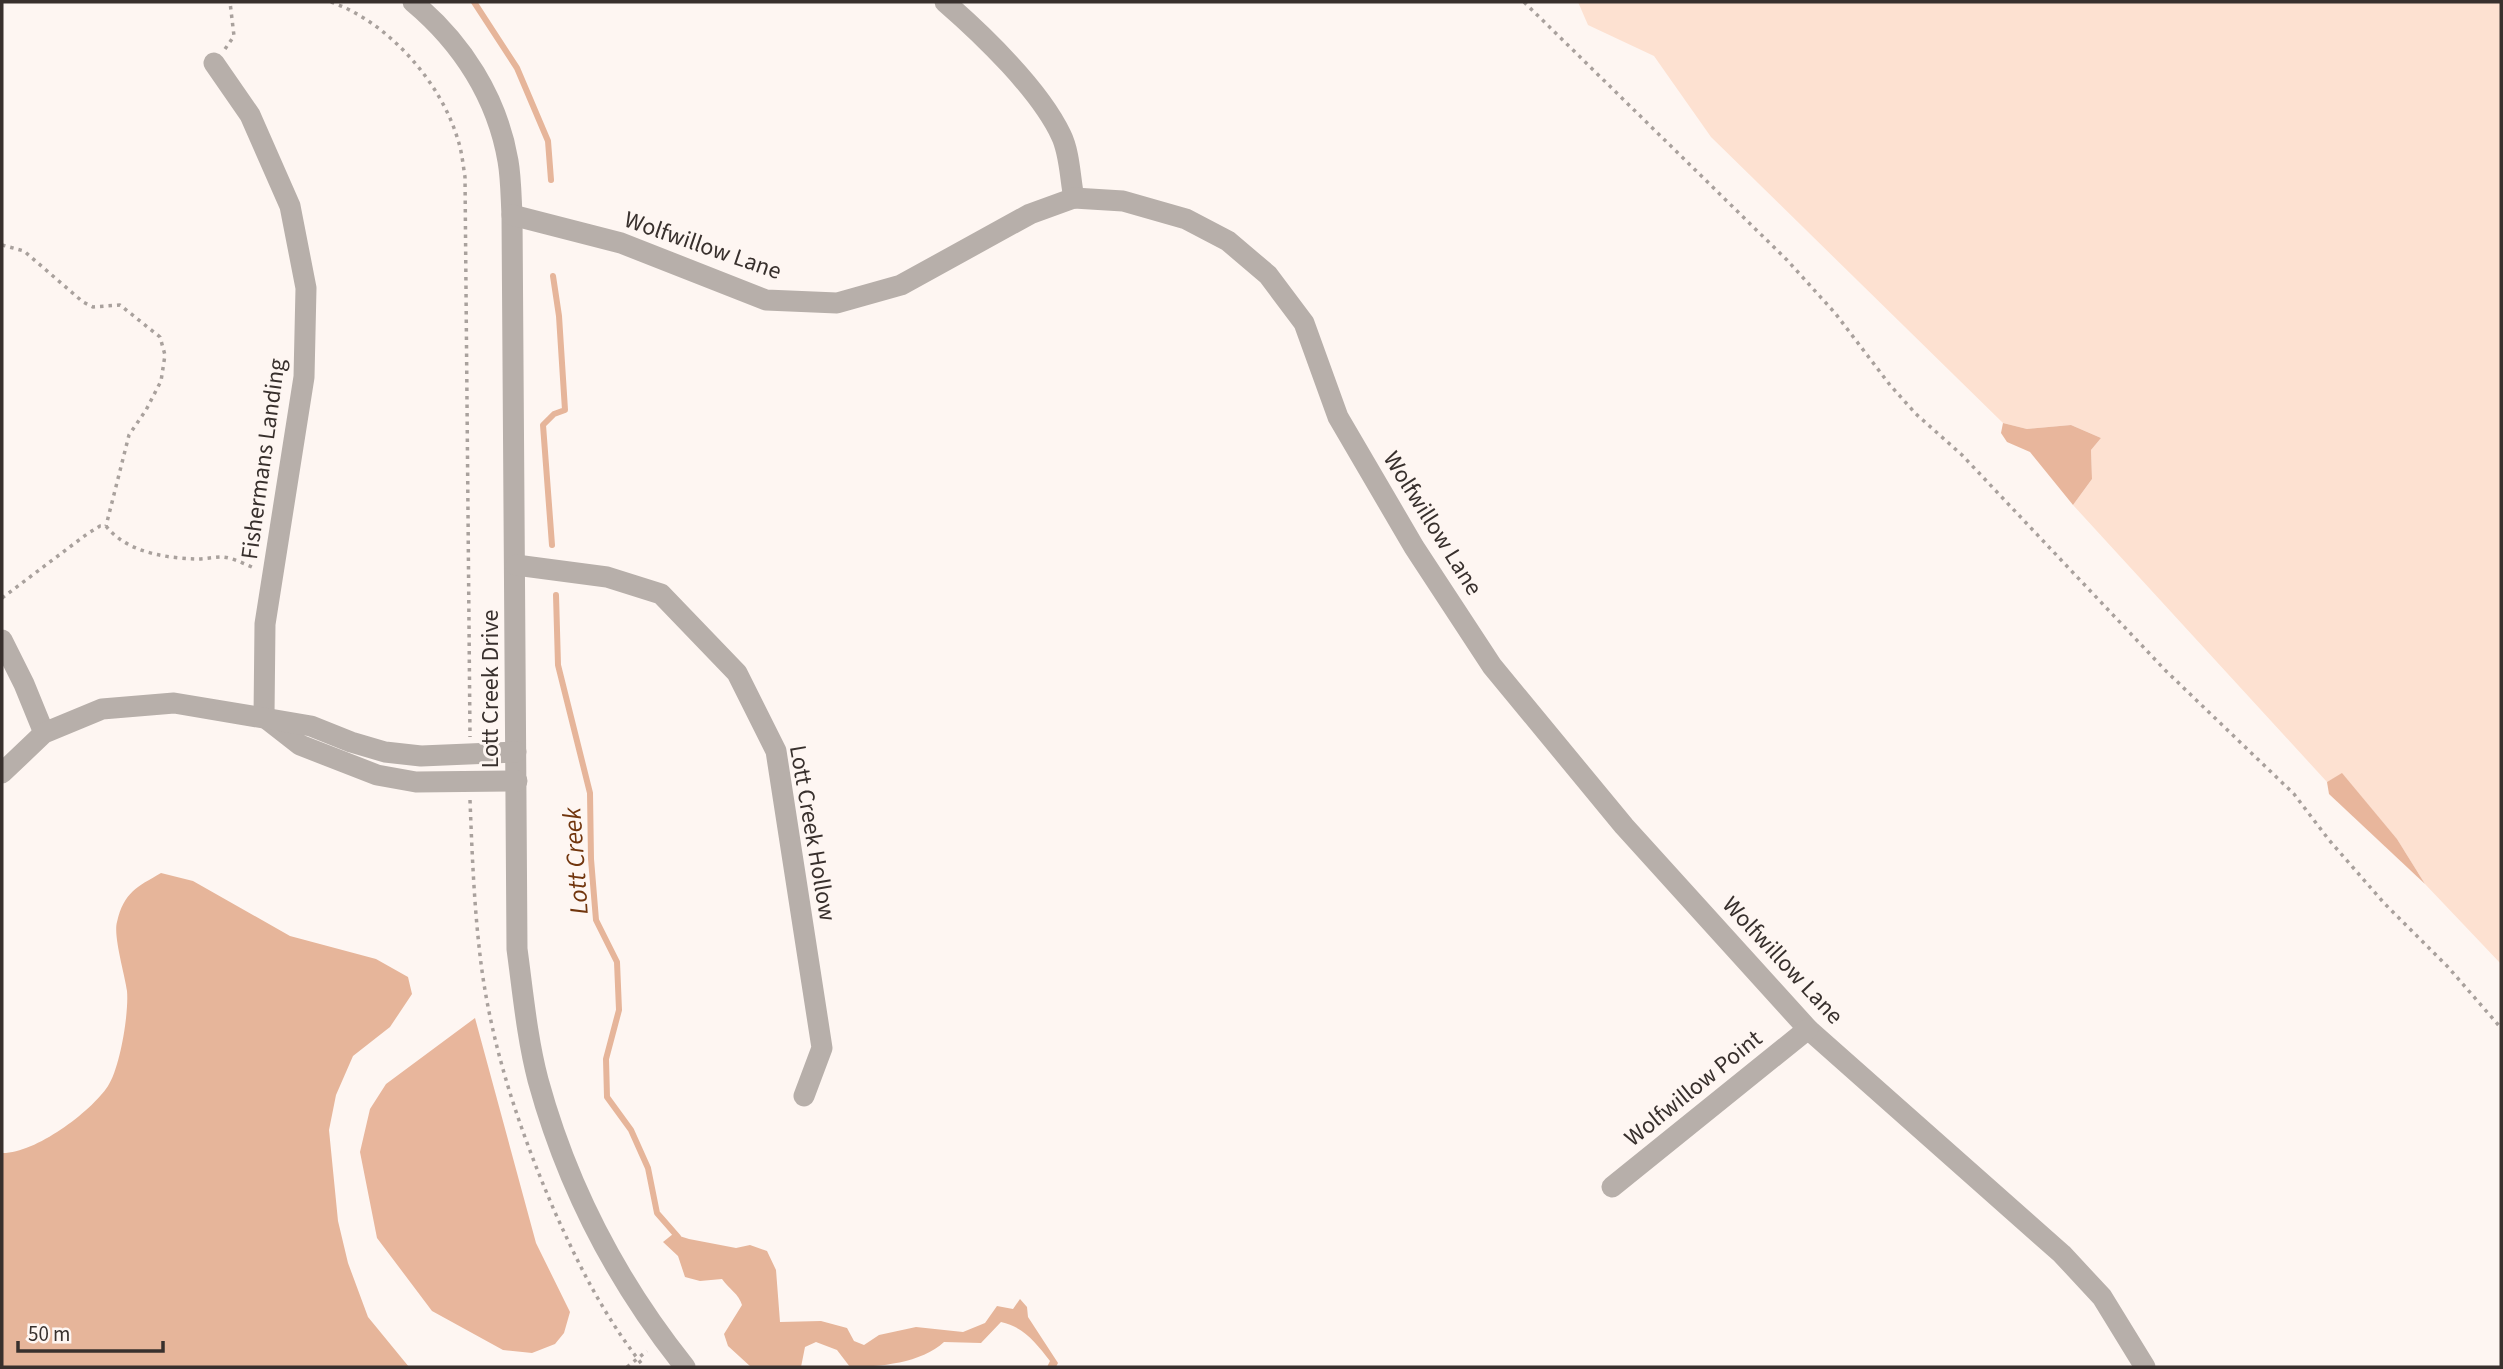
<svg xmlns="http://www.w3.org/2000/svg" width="2503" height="1369" font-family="'Source Sans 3',sans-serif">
<rect width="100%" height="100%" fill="#fef6f2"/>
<polygon fill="#fde1d1" points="1578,2 2501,2 2501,964 2425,884 2397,839 2342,774 2327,782 2073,505 2092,479 2091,450 2101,438 2071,425 2027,429 2003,423 1711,137 1654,56 1588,25"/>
<g fill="#e8b69c">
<polygon points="2003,423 2027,429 2071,425 2101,438 2091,450 2092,479 2073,505 2030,452 2007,442 2001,433"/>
<polygon points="2342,773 2397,839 2425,884 2329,794 2327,782"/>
<polygon points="475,1018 536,1243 570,1312 564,1333 555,1344 532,1353 503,1350 432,1311 377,1238 360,1152 370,1109 386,1084"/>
</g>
<g fill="#e6b59a">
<path d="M161 873 193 881 290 936 376 959 408 977 412 994 390 1027 353 1056 336 1095 329 1130 338 1221 348 1263 368 1317 409 1367H2V1153C34 1154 90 1113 108 1086 120 1068 129 1013 127 991 125 975 113 936 117 922 124 892 137 887 161 873Z"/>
<path d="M673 1234 689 1239 736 1248 750 1245 767 1251 776 1270 780 1322 821 1321 847 1328 854 1341 864 1345 879 1335 916 1327 963 1332 985 1323 997 1306 1013 1309 1020 1299 1027 1307 1028 1317 1058 1363 1056 1367H1047L1050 1361C1036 1343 1024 1327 1001 1322L981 1343 944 1342C922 1363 879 1367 850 1367L837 1350 816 1342 805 1347 801 1367H751L728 1346 724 1334 742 1305C739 1294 729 1289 722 1279L700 1281 685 1277 678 1256 663 1242Z"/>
</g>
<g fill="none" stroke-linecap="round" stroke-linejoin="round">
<g stroke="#e6b59a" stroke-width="6">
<polyline points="474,2 517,68 548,141 551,180"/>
<polyline points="552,545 543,425 554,414 565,410 559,316 553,276"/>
<polyline points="556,595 558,665 590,793 591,859 596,920 617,962 619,1010 606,1059 607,1097 631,1130 648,1168 657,1213 678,1237"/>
</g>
<g stroke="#a9a19d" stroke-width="3.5" stroke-dasharray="3.5 5" stroke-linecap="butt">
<path d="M331 2C388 22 441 82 458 140 462 152 463 165 465 177L470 737"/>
<polyline points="1524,2 1787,260 1835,313 1890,385 1916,414 1962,455 2165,670 2294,794 2329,840 2384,903 2448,967 2501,1028"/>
<polyline points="225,49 234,36 230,2"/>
<polyline points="2,245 24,251 83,302 93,307 120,305 160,337 165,355 161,381 146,410 129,435 106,526"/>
<path d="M106 526C126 552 165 558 196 559 205 559 214 557 223 557 233 558 245 564 254 568"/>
<polyline points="2,598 87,534 100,526 106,526"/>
<path d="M470 800C472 852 474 904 480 955 490 1043 519 1129 554 1210 580 1268 604 1316 644 1367"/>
<polyline points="627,1367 647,1351"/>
</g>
<g stroke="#b7afaa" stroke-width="21">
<path d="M413 2C462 43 497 97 508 161 511 178 511 197 512 215L517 949C523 993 527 1038 538 1080 567 1186 617 1282 685 1367"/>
<path d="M945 2C983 35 1040 90 1061 135 1070 153 1070 179 1074 198"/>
<polyline points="214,63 250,115 290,206 306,288 304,377 265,624 264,716"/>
<polyline points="512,215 621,243 766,300 837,303 901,285 1030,214 1074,198 1123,201 1186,219 1228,241 1268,275 1304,323 1338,417 1414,547 1492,666 1624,826 1808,1029 2062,1254 2102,1297 2145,1367"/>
<polyline points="516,565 607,577 661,594 737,673 776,751 822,1048 804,1096"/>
<polyline points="2,640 24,684 44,733"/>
<polyline points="268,720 300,745 377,775 416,782 517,781"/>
<polyline points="2,773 44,733 102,709 174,703 311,726 351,742 385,752 421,756 516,752"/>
<polyline points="1612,1187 1808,1029"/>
</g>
</g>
<g text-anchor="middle" stroke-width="6" stroke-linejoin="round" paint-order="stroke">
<g font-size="24" fill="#38302d" stroke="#fef6f2">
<text transform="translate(703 245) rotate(19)" y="8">Wolfwillow Lane</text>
<text transform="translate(263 459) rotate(-82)" y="8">Fishermans Landing</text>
<text transform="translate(1433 523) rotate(58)" y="8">Wolfwillow Lane</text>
<text transform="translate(490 689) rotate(-90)" y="8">Lott Creek Drive</text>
<text transform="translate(813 833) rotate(80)" y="8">Lott Creek Hollow</text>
<text transform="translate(1783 960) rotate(47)" y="8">Wolfwillow Lane</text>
<text transform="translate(1693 1088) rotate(-39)" y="8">Wolfwillow Point</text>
</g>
<g font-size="26" font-style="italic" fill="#71350d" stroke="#fef6f2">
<text transform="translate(575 861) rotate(-94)" y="9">Lott Creek</text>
</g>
</g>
<rect width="2503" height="1369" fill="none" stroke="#38302d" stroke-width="7"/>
<path d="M18 1341v10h145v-10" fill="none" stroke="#38302d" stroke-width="3.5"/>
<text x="28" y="1341" font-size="21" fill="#38302d" stroke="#fef6f2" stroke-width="5" paint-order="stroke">50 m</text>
</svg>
